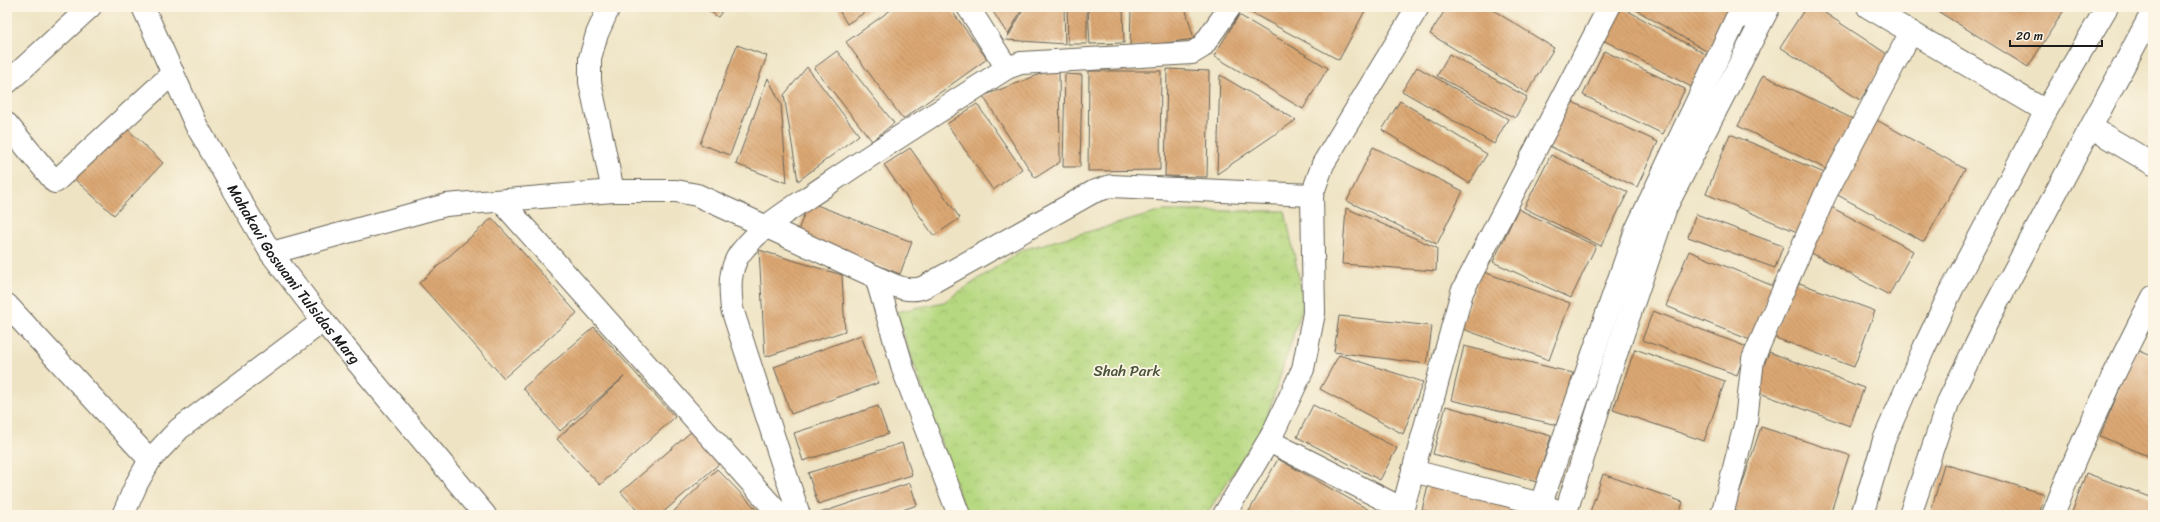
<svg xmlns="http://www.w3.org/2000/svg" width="2160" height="522" font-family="Sriracha,sans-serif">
<defs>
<pattern id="park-crowns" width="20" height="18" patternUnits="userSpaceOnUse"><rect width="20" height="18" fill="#b6d880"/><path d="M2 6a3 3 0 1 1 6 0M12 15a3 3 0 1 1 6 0" fill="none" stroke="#9cb96e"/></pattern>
<pattern id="building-back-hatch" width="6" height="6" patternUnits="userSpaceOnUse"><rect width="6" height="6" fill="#dba773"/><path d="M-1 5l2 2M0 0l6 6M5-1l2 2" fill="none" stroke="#bb8f63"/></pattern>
</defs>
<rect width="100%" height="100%" fill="#fcf5e5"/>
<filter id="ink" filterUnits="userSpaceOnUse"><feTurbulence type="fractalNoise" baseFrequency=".025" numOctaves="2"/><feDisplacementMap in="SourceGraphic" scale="8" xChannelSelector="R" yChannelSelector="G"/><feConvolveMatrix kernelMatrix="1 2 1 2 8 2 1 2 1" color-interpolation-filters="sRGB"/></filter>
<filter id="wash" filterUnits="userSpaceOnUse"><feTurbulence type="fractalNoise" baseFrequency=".012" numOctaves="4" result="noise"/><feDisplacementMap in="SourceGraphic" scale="16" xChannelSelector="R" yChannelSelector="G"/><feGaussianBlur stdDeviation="0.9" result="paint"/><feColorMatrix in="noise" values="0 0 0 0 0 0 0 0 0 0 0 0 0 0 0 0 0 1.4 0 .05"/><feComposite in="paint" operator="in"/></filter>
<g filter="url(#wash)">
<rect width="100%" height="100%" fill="#eee3c3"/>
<polygon fill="url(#park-crowns)" stroke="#697a4e" points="1163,211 1285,211 1304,302 1265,423 1206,515 966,515 896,312 944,302 1022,250"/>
<g id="blocks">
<g fill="url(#building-back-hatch)">
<polygon points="703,7 725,7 718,17"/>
<polygon points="837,7 873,7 847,24"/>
<polygon points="895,7 949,7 987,59 903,119 846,42"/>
<polygon points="990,7 1023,7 1008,35"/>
<polygon points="1025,7 1064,7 1065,44 1006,40"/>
<polygon points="1067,7 1087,7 1087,44 1068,44"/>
<polygon points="1088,7 1123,7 1124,43 1090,44"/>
<polygon points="1131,7 1185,7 1194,39 1130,48"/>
<polygon points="1250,7 1367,7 1339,60 1248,11"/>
<polygon points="1447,7 1488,7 1554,48 1527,93 1430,34"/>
<polygon points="1621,7 1714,59 1697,90 1603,40"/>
<polygon points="1631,7 1734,7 1708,52"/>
<polygon points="1806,7 1816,7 1890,56 1860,100 1780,47"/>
<polygon points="1931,7 2066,7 2028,67"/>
<polygon points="1239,15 1328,68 1303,109 1214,56"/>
<polygon points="737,45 767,56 730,155 700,144"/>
<polygon points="837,51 894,123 872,141 814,68"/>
<polygon points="1604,51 1685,89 1663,134 1583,95"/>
<polygon points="1449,54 1527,97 1515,118 1437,76"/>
<polygon points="807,67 859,135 798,181 784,95"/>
<polygon points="1059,67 1060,162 1035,178 983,96"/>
<polygon points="1417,67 1508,119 1494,144 1402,91"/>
<polygon points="1167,69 1209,71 1207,177 1165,176"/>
<polygon points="1089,71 1161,71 1160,170 1088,171"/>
<polygon points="1065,74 1082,75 1080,167 1063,167"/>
<polygon points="1220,75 1296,120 1217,174"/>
<polygon points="1763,75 1857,121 1832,172 1738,126"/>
<polygon points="768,78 781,104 787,183 736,164"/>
<polygon points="1568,100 1658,142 1637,187 1547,145"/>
<polygon points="1400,101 1487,154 1469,183 1382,130"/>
<polygon points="977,104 1022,169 993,190 947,124"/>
<polygon points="1873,118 1965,169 1924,242 1832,192"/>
<polygon points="121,123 163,163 114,215 71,176"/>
<polygon points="1730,134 1827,174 1802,234 1706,194"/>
<polygon points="1373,147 1463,191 1437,244 1347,201"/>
<polygon points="910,148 960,218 934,236 884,165"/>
<polygon points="1551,155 1628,192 1601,246 1524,208"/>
<polygon points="809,202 912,242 900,274 797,233"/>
<polygon points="1831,207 1913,251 1889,295 1808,251"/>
<polygon points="1346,208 1437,248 1436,271 1342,264"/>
<polygon points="1518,209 1596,246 1571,298 1493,262"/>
<polygon points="1696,214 1783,246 1775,268 1688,237"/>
<polygon points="492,218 577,313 504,378 419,283"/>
<polygon points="759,250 842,275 845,331 765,357"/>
<polygon points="1689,251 1773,286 1750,340 1666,306"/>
<polygon points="1481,271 1570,303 1549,360 1460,328"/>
<polygon points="1794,281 1875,311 1854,367 1773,337"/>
<polygon points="1653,311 1747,347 1737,375 1642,340"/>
<polygon points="1339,316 1432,326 1427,364 1334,352"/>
<polygon points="2153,318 2153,336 2146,333"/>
<polygon points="594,327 675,417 600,485 557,439 624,377 560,431 523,388"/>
<polygon points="861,335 878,383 791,414 774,367"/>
<polygon points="1464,346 1573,373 1561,426 1451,400"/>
<polygon points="1635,349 1725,381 1704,441 1613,410"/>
<polygon points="2136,350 2153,357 2153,458 2100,436"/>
<polygon points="1769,352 1864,388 1850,426 1754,391"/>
<polygon points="1339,355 1423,382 1403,434 1320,389"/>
<polygon points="1313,405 1397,448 1380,480 1297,437"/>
<polygon points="878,406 888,434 803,461 794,433"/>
<polygon points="1446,406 1551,436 1537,482 1433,454"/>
<polygon points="1761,427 1849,455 1830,515 1748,515 1734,510"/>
<polygon points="692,431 720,463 660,515 641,515 621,492"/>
<polygon points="902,443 912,475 818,504 808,473"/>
<polygon points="1278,459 1371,511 1368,515 1247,515"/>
<polygon points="1944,464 2045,494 2039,515 1930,515"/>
<polygon points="717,469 762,515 670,515"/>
<polygon points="2086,473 2153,498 2153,515 2071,515"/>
<polygon points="1603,474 1683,502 1679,515 1589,515"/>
<polygon points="1429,481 1519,503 1518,515 1443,515 1422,510"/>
<polygon points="910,483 917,505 888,515 820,515 820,513"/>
</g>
</g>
</g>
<g filter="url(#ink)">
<use href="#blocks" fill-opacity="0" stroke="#666256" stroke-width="1"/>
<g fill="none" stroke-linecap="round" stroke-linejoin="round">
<defs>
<g id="minor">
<polyline points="609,7 597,34 590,58 590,82 613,191"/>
<polyline points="968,7 1007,68"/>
<polyline points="1868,7 2046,111"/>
<polyline points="7,83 90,7"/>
<polyline points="7,124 55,182 173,73"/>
<polyline points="2092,128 2153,164"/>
<polyline points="501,201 780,515"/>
<path d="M271 253 446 205 613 191H676L697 195 876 277C891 284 908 294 924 287L1093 192 1111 186 1312 195"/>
<polyline points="876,277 904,372 959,515"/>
<polyline points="7,305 150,460"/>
<polyline points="1269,441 1403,509"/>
<polyline points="1413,471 1541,504 1555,510"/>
<polyline points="123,515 137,483 150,460 179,429 323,321"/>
<path d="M799 515 732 309C730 290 728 267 742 251 763 224 796 206 825 186 885 145 946 107 1007 68L1021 63 1192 53 1202 47 1230 7"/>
<polyline points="1224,515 1272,435 1303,369 1314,313 1312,195 1323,164 1418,7"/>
<polyline points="1401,515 1462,292 1609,7"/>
<polyline points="1537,515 1636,230 1736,19 1767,9"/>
<polyline points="1565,515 1612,366 1666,207 1769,7"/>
<polyline points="1722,515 1746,421 1753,359 1825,195 1911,32"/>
<path d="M2053 515C2081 440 2116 368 2153 297"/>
</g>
<g id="tertiary">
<path id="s1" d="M143 7 196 125 271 253 323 321 485 515"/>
<polyline points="1862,515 1884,440 1924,348 1953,287 2046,111 2107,7"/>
<polyline points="1910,515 1949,400 1991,314 2153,11"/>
</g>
</defs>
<use href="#minor" stroke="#666256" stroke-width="24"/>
<use href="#tertiary" stroke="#666256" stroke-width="24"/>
<use href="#minor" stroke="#fff" stroke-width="22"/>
<use href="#tertiary" stroke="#fff" stroke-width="22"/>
</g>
</g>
<g text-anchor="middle" stroke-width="3.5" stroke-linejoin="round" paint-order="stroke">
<g font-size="15" fill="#1c1c1c" stroke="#fcf5e5">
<text dy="5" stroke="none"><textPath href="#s1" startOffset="308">Mahakavi Goswami Tulsidas Marg</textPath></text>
</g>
<g font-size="15" fill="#4a543a" stroke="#fcf5e5">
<text x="1127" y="376">Shah Park</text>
</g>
</g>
<rect width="2160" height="522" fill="none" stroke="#fcf5e5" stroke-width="24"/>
<path d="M2010 40v6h92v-6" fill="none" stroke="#1c1c1c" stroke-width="2"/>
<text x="2016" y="40" font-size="12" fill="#1c1c1c" stroke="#fcf5e5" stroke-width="3" paint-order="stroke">20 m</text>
</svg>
